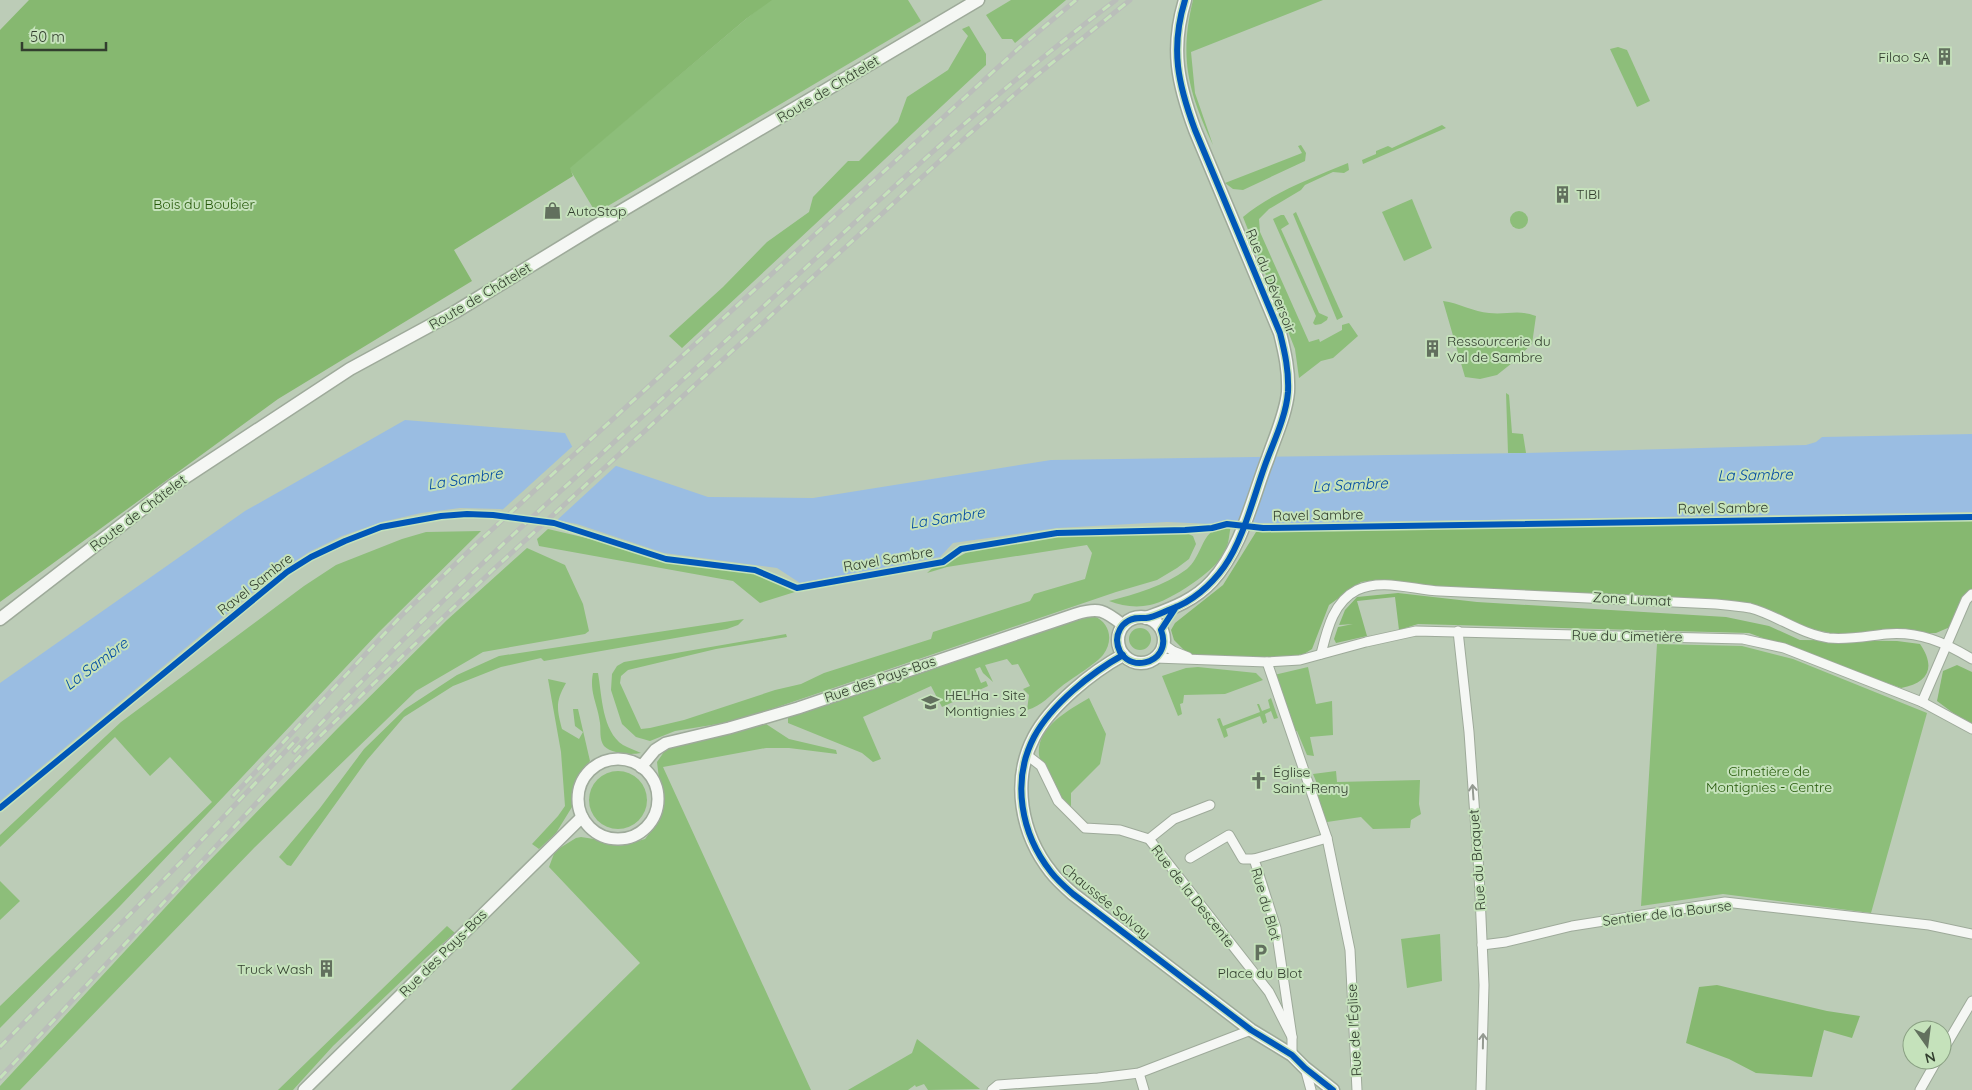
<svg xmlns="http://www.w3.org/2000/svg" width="1972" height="1090" font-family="Quicksand,sans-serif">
<rect width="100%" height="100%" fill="#bcccb7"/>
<g fill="#8dbe7a">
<polygon points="770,0 908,0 921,21 596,213 569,168 746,19"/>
<polygon points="1011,0 1066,0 1015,43 1012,39 1002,39 986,15"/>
<path d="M1193 0H1323L1191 52 1195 93 1213 145C1188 91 1179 58 1193 0Z"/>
<polygon points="969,26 986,54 986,65 682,348 669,336 723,287 767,242 809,212 813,197 848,161 859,161 898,122 907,97 948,70 968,36 962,29"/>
<polygon points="1618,47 1627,50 1650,101 1637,107 1610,49"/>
<polygon points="1442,125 1446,128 1363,164 1362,160 1376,154 1376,151 1388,146 1392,148"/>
<polygon points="1301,145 1306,153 1305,161 1243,190 1233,189 1225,183 1302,153 1298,146"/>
<path d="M1348 163 1349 170 1344 173 1333 172 1305 185 1301 190 1269 209 1259 219 1260 232 1309 342 1319 339 1320 342 1342 330V325L1349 323 1358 336 1333 358 1321 361 1299 378 1295 349 1243 217C1273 192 1312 178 1348 163Z"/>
<polygon points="1412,199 1432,248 1404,261 1382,212"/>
<circle cx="1519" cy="220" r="9"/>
<polygon points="1296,212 1343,317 1337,320 1293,214"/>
<polygon points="1281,215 1284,215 1289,224 1281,229 1319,313 1328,317 1327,320 1321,324 1315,325 1313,323 1316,316 1273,219"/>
<path d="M1443 301C1459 303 1474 312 1489 313 1508 315 1517 309 1536 316L1532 344 1512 363 1497 375 1480 379 1465 377Z"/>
<polygon points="1506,393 1509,395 1512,433 1523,434 1526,453 1508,453"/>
<path d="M1231 525C1229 534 1229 544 1225 552 1218 569 1169 602 1150 605 1136 608 1122 606 1109 601 1136 594 1164 586 1187 569 1200 558 1202 537 1213 531 1218 528 1225 527 1231 525Z"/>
<polygon points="548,529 715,568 773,576 798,591 760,603 733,581 539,546 537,539"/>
<polygon points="481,531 379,632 121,905 0,1028 0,1006 212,802 170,757 150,776 115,737 0,847 0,835 121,722 304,586 336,565 402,539 426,532"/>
<polygon points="1127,531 1165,534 1184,532 1193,536 1196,544 1189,559 1177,568 1157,580 1116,592 736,721 675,731 650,741 636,737 622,724 611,690 612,674 617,666 624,662 786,634 787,637 716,649 628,670 621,676 620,683 641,729 650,728 684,720 775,690 801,684 824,673 931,639 933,632 1030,601 1034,594 1085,579 1092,553 1087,545 947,567 927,573 936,565 945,564 975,548 1054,535"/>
<polygon points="527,548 565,565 583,604 589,631 585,634 483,652 416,691 254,848 20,1090 0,1090 0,1086 188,883 338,728 447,620"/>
<path d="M1094 616C1110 623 1114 640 1103 655 1097 663 1071 679 1062 686 1050 695 1042 706 1027 710L1029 695 1023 689 1030 686 1018 664 1012 665 1007 659 985 665 993 682 983 673 980 667 975 669 981 683 986 681 988 686 942 707 931 686 863 717 881 759 873 762 862 753 788 723V716L1078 619Z"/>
<polygon points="744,619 738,625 727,629 544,661 541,658 501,667 453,686 404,717 367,760 291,866 287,865 279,857 320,808 364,749 405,709 457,675 499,656"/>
<circle cx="1140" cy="639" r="11"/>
<polygon points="1657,644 1742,646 1793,659 1927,713 1871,913 1723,894 1641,906"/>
<polygon points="1198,667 1256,673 1263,680 1225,694 1184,695 1183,703 1180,704 1182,714 1178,716 1162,676 1186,668"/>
<polygon points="1308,667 1316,704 1332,701 1333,735 1310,737 1314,756 1307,755 1297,731 1290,733 1274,675"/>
<path d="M593 673H598C602 696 602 731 623 745 628 748 635 750 641 753 631 755 612 754 604 746 599 739 601 730 600 723 598 705 589 692 593 673Z"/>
<path d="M548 679 566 683C555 702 557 709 562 729L579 739 583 732 575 726 573 709H578L590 761 573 787 572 807 556 833 539 849 532 844 558 816 565 806 561 752Z"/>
<path d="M1089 698 1106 734 1100 764 1071 793V810C1060 804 1057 794 1051 783 1047 775 1040 765 1039 755 1036 727 1069 710 1089 698Z"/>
<polygon points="1271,698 1278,718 1274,719 1271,711 1265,714 1267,722 1263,724 1260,716 1226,729 1228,736 1224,738 1217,719 1220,718 1223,726 1260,712 1257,704 1259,704 1262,711 1270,708 1268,700"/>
<polygon points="766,724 789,739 836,750 837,754 789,748 766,748 663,767 811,1090 511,1090 640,963 549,867 555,851 576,838 581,837 594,839 608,844 620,846 645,839 660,820 663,791 659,779 657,762 666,749"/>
<polygon points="1336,771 1337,782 1420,780 1419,804 1421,814 1411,820 1410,828 1373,829 1361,817 1327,822 1310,787 1318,786 1313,774"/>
<circle cx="618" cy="800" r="29"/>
<polygon points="0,881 20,901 0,920"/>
<polygon points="447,926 455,933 427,957 333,1046 293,1090 278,1090"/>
<polygon points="1440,934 1442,981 1407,988 1401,939"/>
<polygon points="917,1039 980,1089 928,1090 924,1084 916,1087 915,1085 908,1090 848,1090 912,1053"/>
</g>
<g fill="#86b870">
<polygon points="29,0 772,0 746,19 570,168 573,176 454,250 472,281 278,399 0,602 0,30"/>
<polygon points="1972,521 1972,591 1950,627 1936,633 1839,635 1807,628 1737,601 1461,592 1376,580 1361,582 1329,605 1312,649 1304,654 1260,662 1188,654 1174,640 1171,630 1175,623 1223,585 1256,532"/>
<path d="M1398 593 1477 602 1726 617 1769 626 1800 640 1897 641 1920 644C1936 667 1929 683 1901 688L1749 633 1418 624 1399 630 1395 597 1357 601 1367 636 1336 643 1334 639 1338 627 1353 624 1339 625 1345 610 1357 597Z"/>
<polygon points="1957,665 1972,672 1972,727 1937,701 1943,671"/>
<polygon points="1717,985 1827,1011 1860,1016 1852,1038 1824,1030 1812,1077 1756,1073 1729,1059 1686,1043 1699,987"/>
</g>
<polygon fill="#9abde2" points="405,420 565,433 575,452 708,497 813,498 1051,460 1526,453 1806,445 1816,442 1822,437 1972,434 1972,512 1296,523 1259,523 1225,520 1213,524 1167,522 1057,528 953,543 940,557 800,583 777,568 664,553 577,524 500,509 460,508 421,513 382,522 342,536 309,552 274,575 0,801 0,683 245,511"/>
<polygon fill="#bcccb7" points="574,445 577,450 618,464 555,522 500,512"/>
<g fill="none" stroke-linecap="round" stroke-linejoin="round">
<defs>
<g id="minor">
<polyline points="1458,631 1469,732 1479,873 1484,985 1481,1090"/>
<polyline points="1163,644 1173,651 1188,657"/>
<path d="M1321 654C1327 630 1333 602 1357 590 1382 578 1414 590 1440 591 1532 595 1624 599 1716 604 1727 605 1739 606 1750 608 1777 615 1800 634 1829 638 1848 640 1867 636 1886 634 1919 631 1944 642 1972 659"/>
<polyline points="1155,658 1267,662 1300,660 1366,642 1416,631 1743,639 1784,648 1922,702 1972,729"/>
<polyline points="1267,662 1327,838 1350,950 1357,1090"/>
<polyline points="1922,702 1966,600 1972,594"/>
<polyline points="1027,755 1041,766 1058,801 1085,828 1120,830 1149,839 1269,992 1292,1037"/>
<polyline points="1149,839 1174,819 1210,805"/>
<polyline points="1190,858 1229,835 1243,859 1254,859"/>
<polyline points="1482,945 1506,942 1572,926 1725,902 1929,925 1972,934"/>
<polyline points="1942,1052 1972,1001"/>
<polyline points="1292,1055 1292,1037 1276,928 1254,859 1327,838"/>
<polyline points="1305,1068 1311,1090"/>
<polyline points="1139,1073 1144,1090"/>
<polyline points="992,1090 998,1085 1098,1078 1139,1073 1251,1030"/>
<polyline points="1920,1090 1937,1060"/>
</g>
<g id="tertiary">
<circle cx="618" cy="799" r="40"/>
<path d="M641 767 655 750 666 743 729 728 798 708 1076 614C1099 607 1104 610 1123 625"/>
<polyline points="304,1090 582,817"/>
</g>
<g id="secondary">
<circle cx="1141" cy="640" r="23"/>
<path d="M1146 618C1170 609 1194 601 1212 581 1242 548 1252 499 1268 458 1275 437 1286 414 1288 392 1289 371 1285 353 1280 333L1195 130C1178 84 1170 49 1185 0"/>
<polyline points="0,619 172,486 350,369 455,312 594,227 978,0"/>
<path d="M1123 655C1092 672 1051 705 1034 737 1011 781 1021 834 1051 872 1057 880 1065 887 1073 894L1251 1030 1292 1055 1305 1068 1333 1090"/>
</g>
</defs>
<use href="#minor" stroke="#9eaa9a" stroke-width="11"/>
<use href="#tertiary" stroke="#9eaa9a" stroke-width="14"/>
<use href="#secondary" stroke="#9eaa9a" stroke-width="15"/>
<use href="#minor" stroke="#f5f7f4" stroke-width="9"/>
<use href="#tertiary" stroke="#f5f7f4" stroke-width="11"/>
<use href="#secondary" stroke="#f5f7f4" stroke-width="12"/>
<defs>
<g id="rail">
<path d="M294 752C431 604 583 471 732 335 858 221 980 102 1116 0"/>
<polyline points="233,796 401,616 474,546 1019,48 1076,0"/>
<polyline points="0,1047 182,861 297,739"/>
<polyline points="0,1078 305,751 368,689 494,569 968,135 1037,75 1130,0"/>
</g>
</defs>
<use href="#rail" stroke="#babeba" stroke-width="5"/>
<use href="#rail" stroke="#c5e2bb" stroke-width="3" stroke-dasharray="9" stroke-linecap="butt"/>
<defs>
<g id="cycleway">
<path d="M1176 607 1161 630C1175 666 1119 677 1117 640 1117 633 1121 625 1128 621 1134 617 1139 618 1146 618 1154 617 1163 612 1171 609 1192 602 1211 585 1224 567 1243 540 1253 499 1264 468 1272 445 1286 418 1288 392 1289 371 1285 353 1280 333L1195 130C1178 84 1170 49 1185 0"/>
<path d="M1123 655C1092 672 1051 705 1034 737 1011 781 1021 834 1051 872 1057 880 1065 887 1073 894L1251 1030 1292 1055 1305 1068 1333 1090"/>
<polyline points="0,808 287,572 311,557 345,541 381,527 441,516 467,514 493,515 554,523 666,559 755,570 797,588 943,562 961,549 1057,533 1185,530 1212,528 1227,524 1263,528 1972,517"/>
</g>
</defs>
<use href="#cycleway" stroke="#c5e2bb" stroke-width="9"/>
<use href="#cycleway" stroke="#0057b8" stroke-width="6"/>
</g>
<defs><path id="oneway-shaft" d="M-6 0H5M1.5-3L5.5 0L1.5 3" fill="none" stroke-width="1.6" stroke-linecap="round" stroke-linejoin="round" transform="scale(1.25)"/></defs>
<g stroke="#949a91">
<use href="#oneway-shaft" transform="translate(1473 792) rotate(-94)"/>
<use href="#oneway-shaft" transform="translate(1483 1041) rotate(-89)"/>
</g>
<defs>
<symbol id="building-bare" viewBox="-9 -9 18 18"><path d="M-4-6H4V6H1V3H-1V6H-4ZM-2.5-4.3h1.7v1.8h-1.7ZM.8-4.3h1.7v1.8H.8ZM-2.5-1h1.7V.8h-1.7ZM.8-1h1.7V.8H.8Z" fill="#62705e" stroke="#c5e2bb" stroke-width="2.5" paint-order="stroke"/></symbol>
<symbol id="shop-bare" viewBox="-9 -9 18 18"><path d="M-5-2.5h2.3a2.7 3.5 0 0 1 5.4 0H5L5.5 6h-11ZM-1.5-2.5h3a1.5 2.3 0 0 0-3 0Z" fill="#62705e" stroke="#c5e2bb" stroke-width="2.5" paint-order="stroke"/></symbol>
<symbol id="university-bare" viewBox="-9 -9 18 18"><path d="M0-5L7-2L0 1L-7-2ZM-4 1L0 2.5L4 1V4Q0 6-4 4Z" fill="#62705e" stroke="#c5e2bb" stroke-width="2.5" paint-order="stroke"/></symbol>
<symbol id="church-bare" viewBox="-9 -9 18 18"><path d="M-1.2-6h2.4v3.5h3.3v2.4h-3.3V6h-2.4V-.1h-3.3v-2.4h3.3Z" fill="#62705e" stroke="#c5e2bb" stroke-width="2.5" paint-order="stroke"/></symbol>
<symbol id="parking-bare" viewBox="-9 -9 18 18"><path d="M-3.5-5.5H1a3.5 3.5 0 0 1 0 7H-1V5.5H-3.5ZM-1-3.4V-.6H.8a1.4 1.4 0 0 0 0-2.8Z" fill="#62705e" stroke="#c5e2bb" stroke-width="2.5" paint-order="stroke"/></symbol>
</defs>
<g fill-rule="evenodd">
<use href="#building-bare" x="1932" y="44" width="25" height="25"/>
<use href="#building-bare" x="1550" y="182" width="25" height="25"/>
<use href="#shop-bare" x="540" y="198" width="25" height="25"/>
<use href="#building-bare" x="1420" y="336" width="25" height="25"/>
<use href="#university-bare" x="918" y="690" width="25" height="25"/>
<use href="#church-bare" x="1246" y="768" width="25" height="25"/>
<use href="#parking-bare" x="1248" y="940" width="25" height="25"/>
<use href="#building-bare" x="314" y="956" width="25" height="25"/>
</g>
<g text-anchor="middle" stroke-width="4" stroke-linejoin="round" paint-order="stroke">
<g font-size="14" fill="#323e2e" stroke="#c5e2bb" text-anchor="start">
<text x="1930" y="62" text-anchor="end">Filao SA</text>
<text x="1576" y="199">TIBI</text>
<text x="567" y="216">AutoStop</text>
<text x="1447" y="346">Ressourcerie du<tspan x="1447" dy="16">Val de Sambre</tspan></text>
<text x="945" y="700">HELHa - Site<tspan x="945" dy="16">Montignies 2</tspan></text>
<text x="1273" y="777">Église<tspan x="1273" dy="16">Saint-Remy</tspan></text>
<text x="313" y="974" text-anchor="end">Truck Wash</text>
<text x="1260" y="978" text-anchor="middle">Place du Blot</text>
</g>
<g font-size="14" fill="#323e2e" stroke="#c5e2bb">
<text transform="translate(828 89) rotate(-31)" y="5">Route de Châtelet</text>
<text transform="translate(1271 281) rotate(68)" y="5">Rue du Déversoir</text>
<text transform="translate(480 296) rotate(-31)" y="5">Route de Châtelet</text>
<text transform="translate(1723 508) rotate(-1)" y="5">Ravel Sambre</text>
<text transform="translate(138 513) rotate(-37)" y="5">Route de Châtelet</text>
<text transform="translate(1318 515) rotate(-1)" y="5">Ravel Sambre</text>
<text transform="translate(888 559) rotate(-10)" y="5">Ravel Sambre</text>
<text transform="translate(255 584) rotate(-38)" y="5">Ravel Sambre</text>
<text transform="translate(1632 599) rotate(3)" y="5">Zone Lumat</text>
<text transform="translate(1627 636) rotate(1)" y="5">Rue du Cimetière</text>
<text transform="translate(880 679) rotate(-19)" y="5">Rue des Pays-Bas</text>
<text transform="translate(1477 860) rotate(-94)" y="5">Rue du Braquet</text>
<text transform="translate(1193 896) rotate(52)" y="5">Rue de la Descente</text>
<text transform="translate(1106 901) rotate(39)" y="5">Chaussée Solvay</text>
<text transform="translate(1266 904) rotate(74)" y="5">Rue du Blot</text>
<text transform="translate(1667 913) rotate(-7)" y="5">Sentier de la Bourse</text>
<text transform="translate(443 953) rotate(-45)" y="5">Rue des Pays-Bas</text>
<text transform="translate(1354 1030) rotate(-93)" y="5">Rue de l'Église</text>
</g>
<g font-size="14" fill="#26590a" stroke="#c5e2bb">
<text x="204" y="209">Bois du Boubier</text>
<text x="1769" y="776">Cimetière de<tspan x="1769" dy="16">Montignies - Centre</tspan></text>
</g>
<g font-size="15" font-style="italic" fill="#004ba4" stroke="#c5e2bb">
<text transform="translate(1755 475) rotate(-1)" y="5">La Sambre</text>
<text transform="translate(465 479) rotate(-9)" y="5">La Sambre</text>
<text transform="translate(1350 485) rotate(-3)" y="5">La Sambre</text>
<text transform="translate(947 518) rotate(-9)" y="5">La Sambre</text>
<text transform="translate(96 664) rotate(-37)" y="5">La Sambre</text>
</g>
</g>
<g transform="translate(1927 1045) rotate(166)"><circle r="24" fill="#c5e2bb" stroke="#8aa083"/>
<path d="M0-4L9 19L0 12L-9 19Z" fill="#62705e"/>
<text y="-8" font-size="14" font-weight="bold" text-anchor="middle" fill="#323e2e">N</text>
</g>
<path d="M22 42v8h84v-8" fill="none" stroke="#323e2e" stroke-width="2.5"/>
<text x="30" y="42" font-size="15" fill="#323e2e" stroke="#c5e2bb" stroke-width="4" paint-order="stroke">50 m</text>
</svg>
